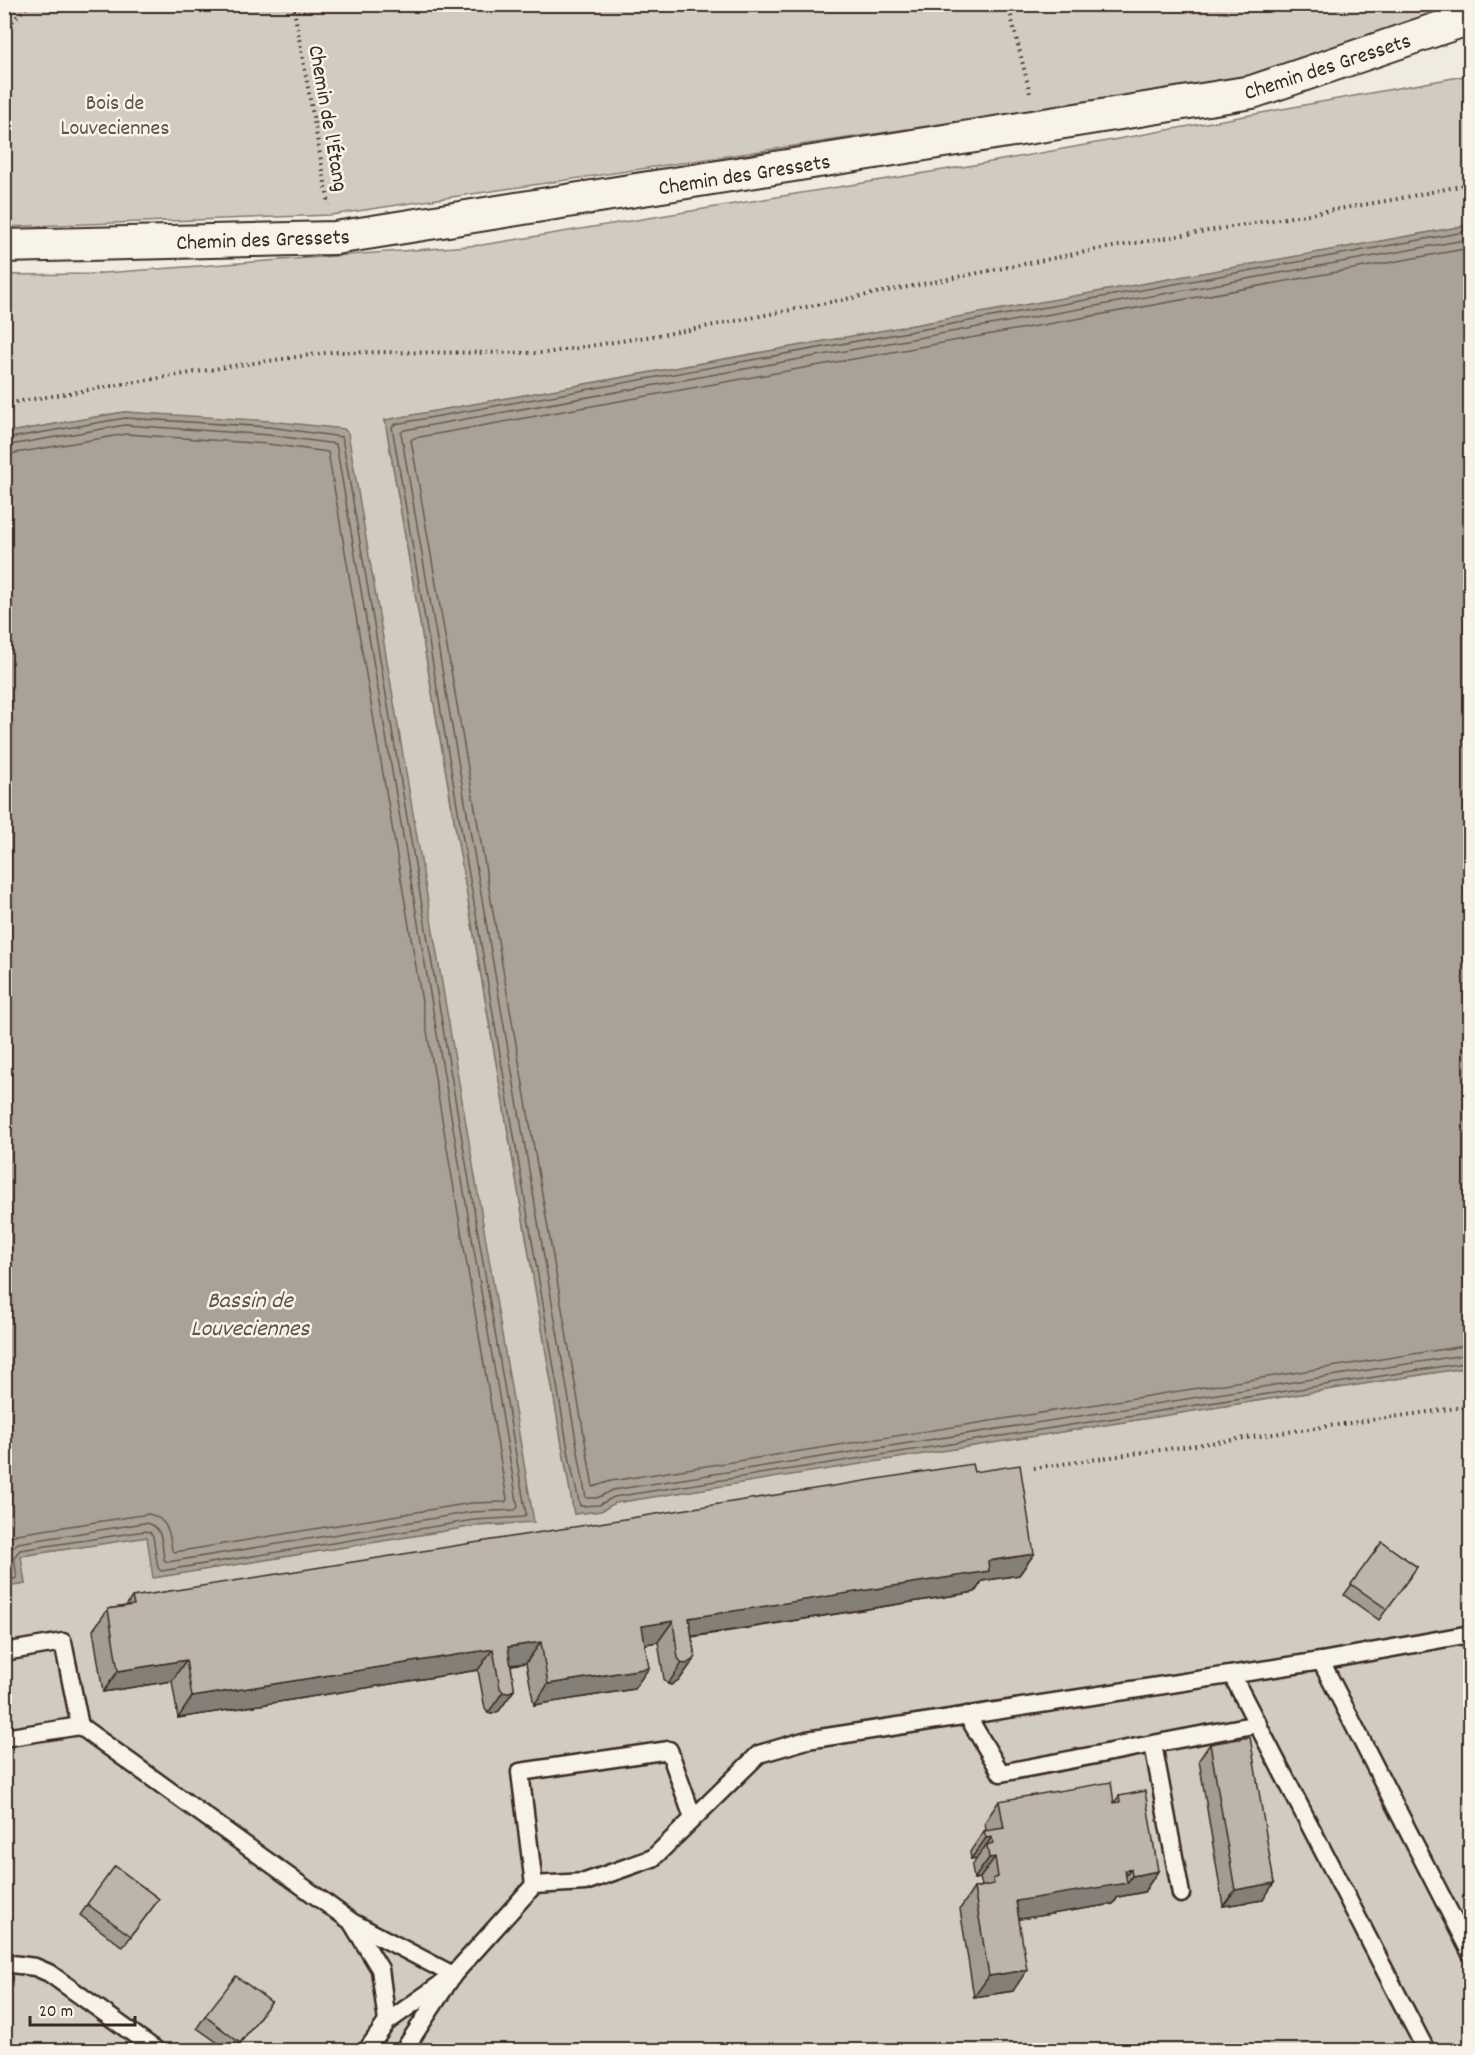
<svg xmlns="http://www.w3.org/2000/svg" width="1475" height="2055" font-family="Dekko,sans-serif">
<rect width="100%" height="100%" fill="#efebe0"/>
<filter id="ink" filterUnits="userSpaceOnUse"><feTurbulence type="fractalNoise" baseFrequency=".0167" numOctaves="2"/><feDisplacementMap in="SourceGraphic" scale="12" xChannelSelector="R" yChannelSelector="G"/><feConvolveMatrix kernelMatrix="1 2 1 2 8 2 1 2 1" color-interpolation-filters="sRGB"/></filter>
<g filter="url(#ink)">
<g fill="#d1cbc0" stroke="#867a6f" stroke-width="1.5">
<polygon points="4,5 1459,5 1250,78 331,215 5,227"/>
<polygon points="1470,75 1470,225 385,420 574,1514 601,1511 614,1503 1470,1367 1470,2050 5,2050 4,1587 25,1584 20,1556 148,1537 154,1578 475,1526 504,1525 343,429 124,412 5,433 5,275 90,274 482,245 974,165"/>
</g>
<g fill="#aaa296" stroke="#7e7266" stroke-width="1.5">
<polygon points="1470,225 1470,1367 615,1503 601,1511 574,1514 385,420"/>
<polygon points="124,412 270,421 344,429 348,433 534,1522 475,1526 153,1578 147,1537 21,1556 25,1584 5,1587 5,433"/>
</g>
<g fill="none" stroke-linecap="round" stroke-linejoin="round">
<g stroke="#675a4e" stroke-width="1.5">
<polyline points="1470,231 395,424 392,427 570,1461 580,1506 599,1505 614,1497 1470,1362"/>
<polyline points="1470,239 404,430 401,433 586,1498 597,1498 613,1490 1470,1354"/>
<polyline points="1470,248 414,438 411,440 593,1487 611,1481 1470,1345"/>
<polyline points="4,439 125,418 269,427 342,437 526,1514 524,1517 474,1520 161,1571 158,1568 153,1536 150,1532 145,1531 20,1550 14,1557 17,1578 4,1581"/>
<path d="M4 446 125 425 269 435 336 444 518 1507 515 1510 472 1512 168 1562 164 1560C162 1545 164 1524 144 1523L18 1543 8 1552 9 1571 4 1573"/>
<path d="M4 455 126 434 268 444 328 452 507 1499 505 1502 471 1503 175 1552 172 1550C170 1533 168 1519 149 1514L17 1534 4 1541"/>
</g>
<defs>
<g id="service">
<polyline points="4,1652 63,1642 80,1726"/>
<polyline points="1321,1661 1470,1634"/>
<polyline points="1232,1675 1426,2050"/>
<polyline points="967,1715 1001,1773 1258,1724"/>
<polyline points="4,1738 80,1726 352,1922 453,1975"/>
<polyline points="1153,1744 1181,1894"/>
<polyline points="534,1885 520,1772 669,1750 693,1818"/>
<polyline points="352,1923 380,1969 387,2022"/>
<polyline points="4,1963 35,1967 49,1973 156,2050"/>
<polyline points="367,2050 387,2022 445,1981"/>
<polyline points="404,2050 453,1975 534,1885 585,1882 653,1858 759,1754 807,1740 1321,1661 1470,1952"/>
</g>
<polyline id="minor" points="4,246 335,238 1252,92 1470,18"/>
</defs>
<use href="#service" stroke="#3b2a1e" stroke-width="21"/>
<use href="#minor" stroke="#3b2a1e" stroke-width="36"/>
<g stroke="#3b2a1e" stroke-width="4" stroke-dasharray="1.5 4.5" stroke-linecap="butt">
<polyline points="293,4 329,205"/>
<polyline points="1008,4 1030,93"/>
<polyline points="4,30 29,4"/>
<polyline points="4,404 232,366 332,352 545,353 684,331 1095,250 1397,199 1470,184"/>
<polyline points="1034,1468 1470,1406"/>
</g>
<use href="#service" stroke="#f7f3e8" stroke-width="16"/>
<use href="#minor" stroke="#f7f3e8" stroke-width="32"/>
</g>
<g fill="#a39c92" stroke="#3b2a1e" stroke-width="1.5">
<polygon points="974,1472 1034,1554 1019,1575 982,1581 975,1592 692,1637 695,1658 680,1679 671,1685 668,1684 664,1679 658,1642 645,1644 634,1689 534,1705 526,1663 511,1665 514,1690 499,1711 492,1714 488,1713 485,1709 478,1670 178,1718 172,1681 103,1692 93,1630 108,1609 126,1606 132,1597"/>
<polygon points="1382,1542 1417,1567 1379,1620 1344,1595"/>
<polygon points="1210,1744 1263,1900 1223,1906 1199,1760"/>
<polygon points="1119,1796 1158,1871 1144,1892 1118,1897 1113,1904 1019,1919 1013,1991 974,1997 960,1909 974,1888 982,1886 980,1878 974,1879 972,1866 977,1858 971,1859 970,1852 984,1831 986,1830 985,1822 999,1801 1114,1803"/>
<polygon points="115,1866 159,1899 123,1947 80,1915"/>
<polygon points="271,2002 235,2050 228,2050 197,2028 205,2016"/>
</g>
<g fill="#847f77" stroke="#3b2a1e" stroke-width="1.5">
<polygon points="1034,1554 1019,1575 982,1581 975,1592 675,1639 689,1618 988,1561"/>
<polygon points="673,1621 658,1642 627,1647 642,1626"/>
<polygon points="541,1642 526,1663 496,1667 508,1647"/>
<polygon points="493,1649 478,1670 178,1718 192,1697"/>
<polygon points="695,1658 680,1679 671,1685 668,1684 682,1663"/>
<polygon points="186,1660 172,1681 103,1692 118,1671"/>
<polygon points="649,1668 634,1689 534,1705 548,1684"/>
<polygon points="514,1690 499,1711 492,1714 488,1713 503,1692"/>
<polygon points="992,1837 977,1858 971,1859 986,1838"/>
<polygon points="995,1857 980,1878 974,1879 989,1858"/>
<polygon points="1131,1869 1120,1884 1127,1883 1132,1876 1158,1871 1144,1892 1118,1897 1113,1904 1001,1922 1016,1901 1125,1870"/>
<polygon points="1274,1883 1263,1900 1223,1906 1235,1890"/>
<polygon points="1027,1970 1013,1991 974,1997 989,1976"/>
</g>
<g fill="#bdb5aa" stroke="#3b2a1e" stroke-width="1.5">
<polygon points="972,1464 974,1472 1020,1465 1034,1554 988,1561 989,1571 689,1618 695,1658 686,1664 682,1663 678,1658 673,1621 642,1626 649,1668 548,1684 541,1642 508,1647 514,1686 514,1690 507,1693 503,1692 500,1688 493,1649 192,1697 186,1660 118,1671 108,1609 134,1605 132,1597"/>
<polygon points="1382,1542 1417,1567 1387,1609 1351,1584"/>
<polygon points="1250,1737 1274,1883 1235,1890 1210,1744"/>
<polygon points="1111,1782 1114,1803 1120,1802 1119,1796 1145,1791 1158,1871 1132,1876 1131,1869 1125,1870 1127,1883 1016,1901 1027,1970 989,1976 974,1888 994,1884 993,1879 998,1877 995,1857 989,1858 987,1845 993,1843 992,1837 986,1838 984,1831 1004,1828 999,1801"/>
<polygon points="115,1866 159,1899 131,1936 87,1904"/>
<polygon points="236,1976 271,2002 240,2043 205,2016"/>
</g>
</g>
<g text-anchor="middle" stroke-width="5" stroke-linejoin="round" paint-order="stroke">
<g font-size="22" fill="#3b2a1e" stroke="#f7f3e8">
<text transform="translate(1327 65) rotate(-18)" y="8">Chemin des Gressets</text>
<text transform="translate(330 118) rotate(80)" y="8">Chemin de l'Étang</text>
<text transform="translate(744 173) rotate(-9)" y="8">Chemin des Gressets</text>
<text transform="translate(263 238) rotate(-2)" y="8">Chemin des Gressets</text>
</g>
<g font-size="22" fill="#605246" stroke="#f7f3e8">
<text x="115" y="109">Bois de<tspan x="115" dy="25">Louveciennes</tspan></text>
</g>
<g font-size="24" font-style="italic" fill="#625448" stroke="#f7f3e8">
<text x="250" y="1307">Bassin de<tspan x="250" dy="28">Louveciennes</tspan></text>
</g>
</g>
<rect width="1475" height="2055" fill="none" stroke="#f7f3e8" stroke-width="24"/>
<rect x="12" y="12" width="1451" height="2031" fill="none" stroke="#3b2a1e" stroke-width="2" filter="url(#ink)"/>
<path d="M30 2016v9h105v-9" fill="none" stroke="#3b2a1e" stroke-width="3"/>
<text x="39" y="2016" font-size="18" fill="#3b2a1e" stroke="#f7f3e8" stroke-width="4.5" paint-order="stroke">20 m</text>
</svg>
